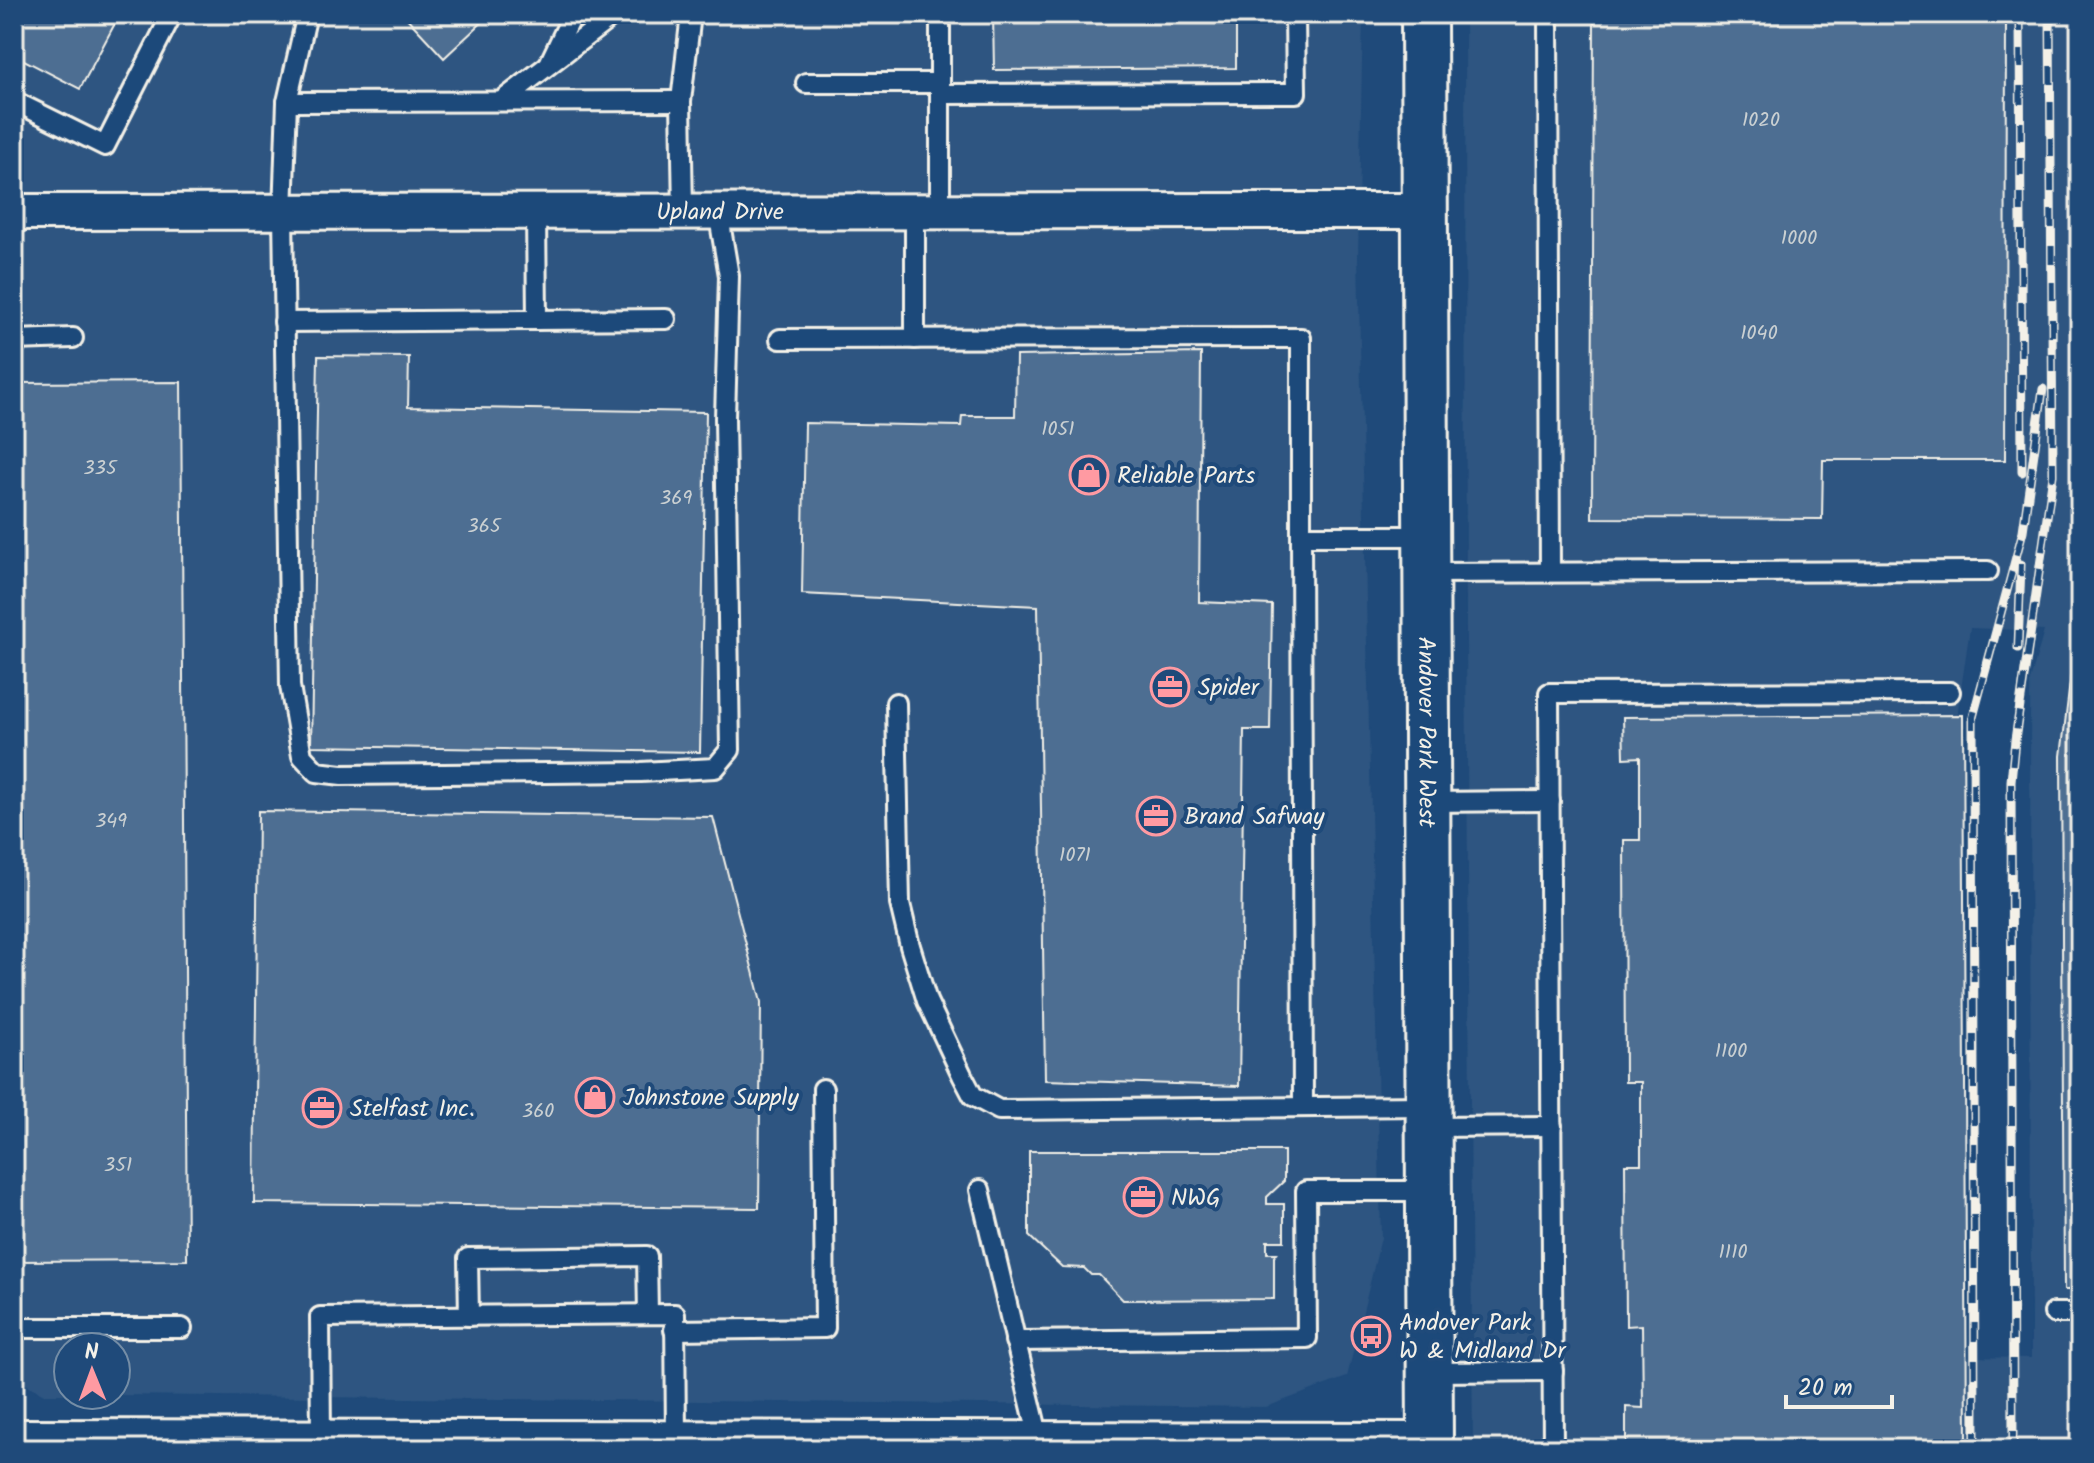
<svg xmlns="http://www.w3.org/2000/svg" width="2094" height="1463" font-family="Kalam,sans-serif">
<rect width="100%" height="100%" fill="#1f4a7a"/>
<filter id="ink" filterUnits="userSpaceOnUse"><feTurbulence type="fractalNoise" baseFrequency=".0125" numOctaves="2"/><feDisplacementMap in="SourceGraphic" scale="16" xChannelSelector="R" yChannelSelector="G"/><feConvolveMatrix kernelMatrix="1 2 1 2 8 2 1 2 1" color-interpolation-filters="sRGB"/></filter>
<g filter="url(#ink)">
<g fill="#2d5581" fill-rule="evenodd">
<polygon points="14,14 1363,14 1358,257 1381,1238 1347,1377 1266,1407 116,1395 116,1347 68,1347 68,1394 44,1394 14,1378"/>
<path d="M1465 14H2080V1449H1473L1466 643ZM1970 628 2044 631 2030 681 2031 1358 1962 1357 1958 710Z"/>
</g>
<g fill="#4d6e92" stroke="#f4f1e8" stroke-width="2">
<polygon points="14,14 120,14 80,89 14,55"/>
<polygon points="403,14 491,14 444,58"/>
<polygon points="993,14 1236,14 1236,68 994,70"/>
<polygon points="1594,14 2006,14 2005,460 1823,460 1822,519 1592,518"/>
<polygon points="1201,353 1199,602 1272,605 1270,730 1244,730 1239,1086 1045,1080 1038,606 802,594 805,423 961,426 962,416 1015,416 1016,356"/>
<polygon points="318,356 409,357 408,407 706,412 700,752 311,746"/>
<polygon points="181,382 187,1260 14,1261 14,383"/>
<polygon points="2072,666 2080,666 2080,1290 2064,1290 2061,756"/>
<polygon points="1963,715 1967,1449 1626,1449 1626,1407 1643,1408 1642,1325 1626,1326 1625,1164 1641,1164 1641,1082 1625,1082 1624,840 1640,840 1640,757 1624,758 1623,717"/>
<polygon points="258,811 713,817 761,1002 759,1208 254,1203"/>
<polygon points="1029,1151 1284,1151 1284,1181 1267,1197 1267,1204 1284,1204 1284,1241 1267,1241 1267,1253 1277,1253 1274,1257 1274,1299 1123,1300 1099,1275 1091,1275 1084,1268 1062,1267 1029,1236"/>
</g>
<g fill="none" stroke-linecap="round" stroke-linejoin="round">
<defs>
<g id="service">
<polyline points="307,14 287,102 283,212 290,686 302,756 317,772 342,775 641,772 715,768 730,750 725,418 729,276 718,211"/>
<polyline points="1548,14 1550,572"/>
<polyline points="550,62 573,14"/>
<polyline points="806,83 940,83"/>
<polyline points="940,94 1296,93 1295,14"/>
<polyline points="503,100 615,14"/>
<polyline points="14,101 105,146 172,14"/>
<polyline points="287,102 681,101"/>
<polyline points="536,211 537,320"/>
<polyline points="683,211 681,101 691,14"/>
<polyline points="915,211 915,339"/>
<polyline points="940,211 940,14"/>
<polyline points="284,322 666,319"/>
<polyline points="780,339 1301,338 1301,536"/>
<polyline points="14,340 73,338"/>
<polyline points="1426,573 1988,571"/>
<polyline points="896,703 900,904 910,946 927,1001 962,1075 973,1096 999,1110 1428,1106"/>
<polyline points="1427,802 1550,801"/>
<polyline points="1303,1107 1301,536 1426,536"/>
<polyline points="1428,1127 1552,1126"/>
<polyline points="980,1190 1039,1439"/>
<polyline points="2054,1313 2080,1313"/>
<polyline points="469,1316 468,1258 647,1256 648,1314"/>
<polyline points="14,1328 182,1328"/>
<polyline points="674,1330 825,1328 823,1089"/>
<polyline points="1015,1341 1307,1338 1306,1191 1428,1191"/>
<polyline points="1429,1372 1553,1371"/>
<polyline points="321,1438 320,1317 675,1314 676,1438"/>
<polyline points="1553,1449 1549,693 1950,692"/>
</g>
<g id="minor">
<path id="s1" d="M14 212 1425 211"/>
<polyline points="14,1437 1429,1440"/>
</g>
<g id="tertiary">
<path id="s2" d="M1424 14 1430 1449"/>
</g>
</defs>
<use href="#service" stroke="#f4f1e8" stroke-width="24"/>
<use href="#minor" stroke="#f4f1e8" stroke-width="40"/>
<use href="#tertiary" stroke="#f4f1e8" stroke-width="50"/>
<use href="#service" stroke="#1f4a7a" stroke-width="18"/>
<use href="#minor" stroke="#1f4a7a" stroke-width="34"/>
<use href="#tertiary" stroke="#1f4a7a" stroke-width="44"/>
<defs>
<g id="rail">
<polyline points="2020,14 2022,472"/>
<polyline points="2079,14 2080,509"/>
<polyline points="2018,648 2021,564"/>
<polyline points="1975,1449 1973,717 2023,531 2043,389"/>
<polyline points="2013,1449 2011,781 2015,740 2053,475 2050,14"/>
</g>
</defs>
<use href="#rail" stroke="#f4f1e8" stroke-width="9"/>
<use href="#rail" stroke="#1f4a7a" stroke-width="6" stroke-dasharray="18" stroke-linecap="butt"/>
</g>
</g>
<defs>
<symbol id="shop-ring" viewBox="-11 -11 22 22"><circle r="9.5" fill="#1f4a7a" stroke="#ff9aa2" stroke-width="1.5"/><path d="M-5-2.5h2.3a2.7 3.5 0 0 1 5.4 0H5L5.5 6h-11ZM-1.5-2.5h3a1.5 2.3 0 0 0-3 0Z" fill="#ff9aa2"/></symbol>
<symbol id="office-ring" viewBox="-11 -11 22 22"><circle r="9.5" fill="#1f4a7a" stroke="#ff9aa2" stroke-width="1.5"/><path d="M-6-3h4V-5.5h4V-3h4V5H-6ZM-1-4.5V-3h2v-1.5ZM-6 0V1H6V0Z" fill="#ff9aa2"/></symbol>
<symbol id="bus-ring" viewBox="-11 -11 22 22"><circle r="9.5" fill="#1f4a7a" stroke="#ff9aa2" stroke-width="1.5"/><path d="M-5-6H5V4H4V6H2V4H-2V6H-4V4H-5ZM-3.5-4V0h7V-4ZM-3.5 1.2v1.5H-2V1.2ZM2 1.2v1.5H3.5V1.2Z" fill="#ff9aa2"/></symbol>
</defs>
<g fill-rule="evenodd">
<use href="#shop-ring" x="1067" y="453" width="44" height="44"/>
<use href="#office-ring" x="1148" y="665" width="44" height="44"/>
<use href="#office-ring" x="1134" y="794" width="44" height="44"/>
<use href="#shop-ring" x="573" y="1075" width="44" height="44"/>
<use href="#office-ring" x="300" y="1086" width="44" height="44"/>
<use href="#office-ring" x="1121" y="1175" width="44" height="44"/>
<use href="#bus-ring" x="1349" y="1314" width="44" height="44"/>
</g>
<g text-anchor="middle" stroke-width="8" stroke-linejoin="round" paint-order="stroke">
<g font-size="20" fill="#cad0d2">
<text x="1761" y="126">1020</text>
<text x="1799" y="244">1000</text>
<text x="1759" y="339">1040</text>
<text x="1058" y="435">1051</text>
<text x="100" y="474">335</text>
<text x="676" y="504">369</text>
<text x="484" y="532">365</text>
<text x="111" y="827">349</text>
<text x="1075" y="861">1071</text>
<text x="1731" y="1057">1100</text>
<text x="538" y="1117">360</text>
<text x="118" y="1171">351</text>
<text x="1733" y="1258">1110</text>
</g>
<g font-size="24" fill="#f4f1e8" stroke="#1f4a7a">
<text dy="8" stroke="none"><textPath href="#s1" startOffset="706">Upland Drive</textPath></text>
<text dy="8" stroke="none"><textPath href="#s2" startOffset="718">Andover Park West</textPath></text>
</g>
<g font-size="24" fill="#f4f1e8" stroke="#1f4a7a" text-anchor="start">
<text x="1117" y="483">Reliable Parts</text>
<text x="1198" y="695">Spider</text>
<text x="1184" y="824">Brand Safway</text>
<text x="623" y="1105">Johnstone Supply</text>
<text x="350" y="1116">Stelfast Inc.</text>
<text x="1171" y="1205">NWG</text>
<text x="1399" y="1330">Andover Park<tspan x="1399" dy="28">W &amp; Midland Dr</tspan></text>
</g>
</g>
<rect width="2094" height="1463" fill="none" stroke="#1f4a7a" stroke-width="48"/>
<rect x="24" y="24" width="2046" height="1415" fill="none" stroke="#f4f1e8" stroke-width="3" filter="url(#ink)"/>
<g transform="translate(92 1371) rotate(359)"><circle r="38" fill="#1f4a7a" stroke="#748da6" stroke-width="2"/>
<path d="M0-6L14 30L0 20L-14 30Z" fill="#ff9aa2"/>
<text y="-12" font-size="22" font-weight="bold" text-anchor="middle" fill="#f4f1e8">N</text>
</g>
<path d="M1786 1395v12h106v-12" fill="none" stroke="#f4f1e8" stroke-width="4"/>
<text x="1798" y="1395" font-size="24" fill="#f4f1e8" stroke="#1f4a7a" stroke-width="6" paint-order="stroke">20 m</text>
</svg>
